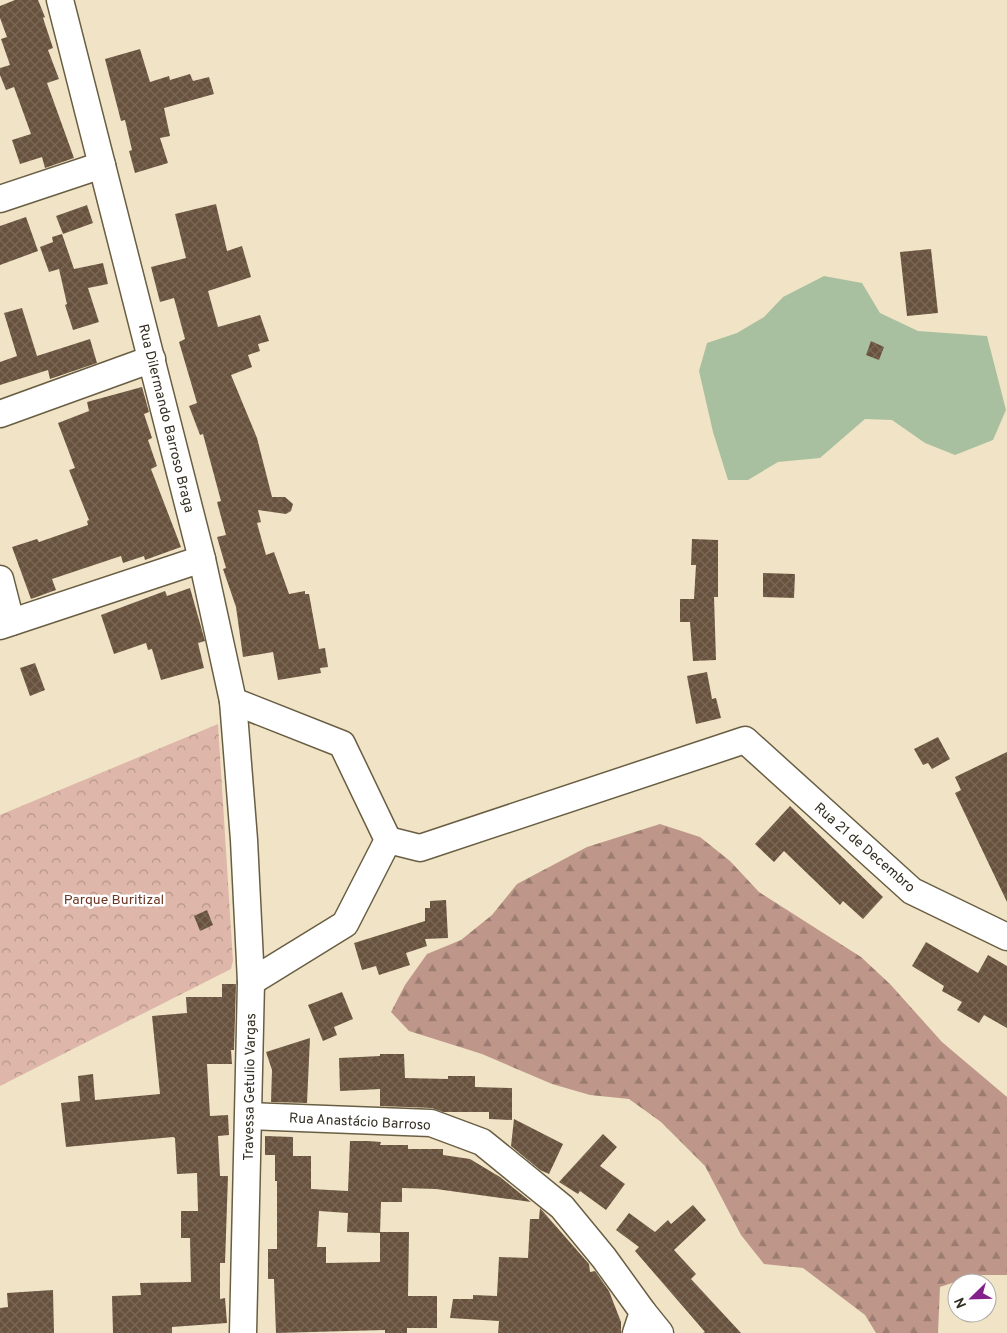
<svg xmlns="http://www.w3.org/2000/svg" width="1007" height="1333" font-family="Overpass,sans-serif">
<defs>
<pattern id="forest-firs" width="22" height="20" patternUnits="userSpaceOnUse" patternTransform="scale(1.25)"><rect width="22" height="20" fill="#bf978a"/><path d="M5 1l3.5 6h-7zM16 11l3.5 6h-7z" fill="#9c7c71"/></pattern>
<pattern id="park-crowns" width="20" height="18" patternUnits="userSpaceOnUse" patternTransform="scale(1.25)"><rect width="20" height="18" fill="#deb7aa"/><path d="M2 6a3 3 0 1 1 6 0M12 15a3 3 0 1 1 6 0" fill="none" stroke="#b5958a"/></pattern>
<pattern id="building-cross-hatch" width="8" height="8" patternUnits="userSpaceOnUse" patternTransform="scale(1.25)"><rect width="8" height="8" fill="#68523e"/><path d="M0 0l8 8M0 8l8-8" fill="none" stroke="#7a6857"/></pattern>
</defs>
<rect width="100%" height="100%" fill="#f1e4c6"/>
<polygon fill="url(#forest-firs)" points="660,824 700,837 730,861 759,892 861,957 890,984 942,1042 1007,1097 1007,1275 976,1275 940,1287 938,1333 876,1333 865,1315 803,1268 764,1264 741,1235 705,1166 661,1122 629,1099 590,1095 552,1084 482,1054 409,1031 391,1012 405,985 427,954 461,940 492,915 517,884 587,847"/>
<polygon fill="url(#park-crowns)" points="218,724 233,961 231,969 0,1086 0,815"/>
<polygon fill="#a9c0a0" points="824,276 862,283 880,313 918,331 987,336 1006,410 993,440 955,455 925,443 892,420 865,419 820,458 778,462 748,480 728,480 713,432 699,371 707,343 737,333 764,317 783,297"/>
<g fill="url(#building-cross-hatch)">
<polygon points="15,0 38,0 45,17 43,18 53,48 48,50 59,79 47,83 74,158 45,168 42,157 20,164 12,140 31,134 14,87 6,90 0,75 0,68 10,65 1,39 7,37 0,18 0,6"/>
<polygon points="140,49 150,82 169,76 170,80 190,74 193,81 209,77 214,94 164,108 170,136 160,138 168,163 135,173 129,151 132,150 125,120 121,121 105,59"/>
<polygon points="216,204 227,251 242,246 251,277 208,291 218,327 260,315 269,341 258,344 260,351 248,355 252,367 231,375 257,438 272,497 285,497 293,504 291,511 286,514 258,510 261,522 257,523 266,555 274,552 289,594 305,591 305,594 309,594 319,649 325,648 328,667 320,668 321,673 278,680 273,652 243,657 236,607 223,569 226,568 217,537 226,535 217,502 221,501 203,434 200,435 189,406 197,403 179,342 185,339 174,298 160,302 151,267 186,258 175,214"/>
<polygon points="87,205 93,223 63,234 56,216"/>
<polygon points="26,217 38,251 0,265 0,226"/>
<polygon points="62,234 74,269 103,263 108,284 88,288 99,322 73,330 65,305 67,304 59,269 49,272 40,247 53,242 52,237"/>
<polygon points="931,249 938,313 907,316 900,252"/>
<polygon points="22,308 37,356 90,339 97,363 50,379 48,370 0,385 0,362 17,356 4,313"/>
<polygon points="871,341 884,347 879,360 866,355"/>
<polygon points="142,387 149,412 144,414 152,438 148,440 157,466 151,469 181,547 145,560 144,556 123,563 121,556 52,579 56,590 31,599 12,547 37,539 39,542 88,525 87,521 89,520 69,470 75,468 58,423 89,411 87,402"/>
<polygon points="692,539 718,540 718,597 714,597 716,660 693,661 690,622 680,622 680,599 694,599 696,565 691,565"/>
<polygon points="763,573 795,574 794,598 763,597"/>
<polygon points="190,588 205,641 198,643 204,668 161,680 152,649 148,650 146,643 114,654 101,615 165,591 167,596"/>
<polygon points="35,663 45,690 30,696 20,668"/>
<polygon points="707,672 712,699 716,698 721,718 696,724 687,676"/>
<polygon points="938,737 950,759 932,769 928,763 923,765 914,749"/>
<polygon points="1007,752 1007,902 955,793 961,790 955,777"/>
<polygon points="790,806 883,897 863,919 843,901 840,905 784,851 774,862 755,844"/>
<polygon points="446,900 448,938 425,939 427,946 406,953 410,965 379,975 376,966 362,970 354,943 425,921 425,908 430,908 430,901"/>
<polygon points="207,910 213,925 200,931 194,916"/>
<polygon points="926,942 978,973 988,955 1007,966 1007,1028 984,1015 979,1023 957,1010 962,1002 942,991 944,986 912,966"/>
<polygon points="222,984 236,984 234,1050 231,1050 232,1064 207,1064 210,1116 228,1115 229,1135 218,1136 220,1176 228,1176 225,1263 220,1263 220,1299 225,1298 227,1323 172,1327 172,1333 113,1333 112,1296 141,1295 140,1283 191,1282 190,1238 181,1238 181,1211 198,1211 197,1173 177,1174 175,1138 173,1137 66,1147 61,1103 80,1101 78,1076 93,1074 95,1100 160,1094 152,1016 187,1013 186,997 222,997"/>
<polygon points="342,992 353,1019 334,1027 337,1035 323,1041 308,1005"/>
<polygon points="310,1038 307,1103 271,1102 272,1070 266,1052"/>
<polygon points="380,1054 404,1054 405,1078 448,1079 448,1076 475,1076 475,1087 512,1088 512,1120 489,1119 489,1112 443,1112 432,1108 380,1106 380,1089 340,1091 339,1058 380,1056"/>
<polygon points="514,1119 563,1144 549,1174 540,1170 511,1146"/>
<polygon points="603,1134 617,1147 600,1166 625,1184 606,1210 580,1191 578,1194 559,1182"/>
<polygon points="265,1136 293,1137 293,1156 311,1156 311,1189 348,1191 350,1141 368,1141 381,1142 380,1145 408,1145 408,1149 443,1149 443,1155 470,1159 500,1177 531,1202 436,1189 402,1188 402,1202 381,1202 380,1233 347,1232 348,1213 319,1211 317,1247 326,1247 326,1263 380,1262 380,1232 409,1232 408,1296 437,1296 437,1328 407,1328 407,1333 385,1333 385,1330 276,1333 274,1279 268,1279 268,1249 277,1249 277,1181 275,1181 275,1155 265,1155"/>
<polygon points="693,1205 706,1220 674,1250 696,1274 691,1279 741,1333 703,1333 705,1332 635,1251 639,1247 616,1230 629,1213 655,1232 668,1220 671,1224"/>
<polygon points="540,1208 589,1264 590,1272 595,1271 609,1291 621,1322 621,1333 498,1333 499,1321 450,1318 453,1299 473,1299 473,1295 497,1296 499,1257 528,1258 530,1219 539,1219"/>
<polygon points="53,1290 54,1333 0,1333 0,1308 8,1307 7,1293"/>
</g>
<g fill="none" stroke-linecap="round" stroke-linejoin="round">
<defs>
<g id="minor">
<polyline points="60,0 202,559 233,701 244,840 251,982 243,1333"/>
<polyline points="0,199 102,165"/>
<polyline points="0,414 152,359"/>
<polyline points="0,579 11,622"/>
<polyline points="0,626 202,559"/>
<polyline points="233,701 342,744 388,840 345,924 251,982"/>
<polyline points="388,840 420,848 745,740 912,891 1007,937"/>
<polyline points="249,1116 431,1123 482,1142 562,1207 604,1258 643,1312 636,1333"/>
<polyline points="643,1312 660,1333"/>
</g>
</defs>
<use href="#minor" stroke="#695e43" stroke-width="29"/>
<use href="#minor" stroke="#fff" stroke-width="26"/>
</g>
<g text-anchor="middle" stroke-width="5" stroke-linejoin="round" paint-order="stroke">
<g font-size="14" fill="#353024" stroke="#fff">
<text transform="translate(167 418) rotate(76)" y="5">Rua Dilermando Barroso Braga</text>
<text transform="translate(865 847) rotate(41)" y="5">Rua 21 de Decembro</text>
<text transform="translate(249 1087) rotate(-89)" y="5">Travessa Getulio Vargas</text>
<text transform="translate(360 1121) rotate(3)" y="5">Rua Anastácio Barroso</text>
</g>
<g font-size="14" fill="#6c3624" stroke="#fff">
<text x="114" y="904">Parque Buritizal</text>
</g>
</g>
<g transform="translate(972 1298) rotate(247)"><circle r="24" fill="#ffffff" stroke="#aeaca7"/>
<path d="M0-4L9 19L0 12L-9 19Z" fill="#84208a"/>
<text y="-8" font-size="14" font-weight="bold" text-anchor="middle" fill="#353024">N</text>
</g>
</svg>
